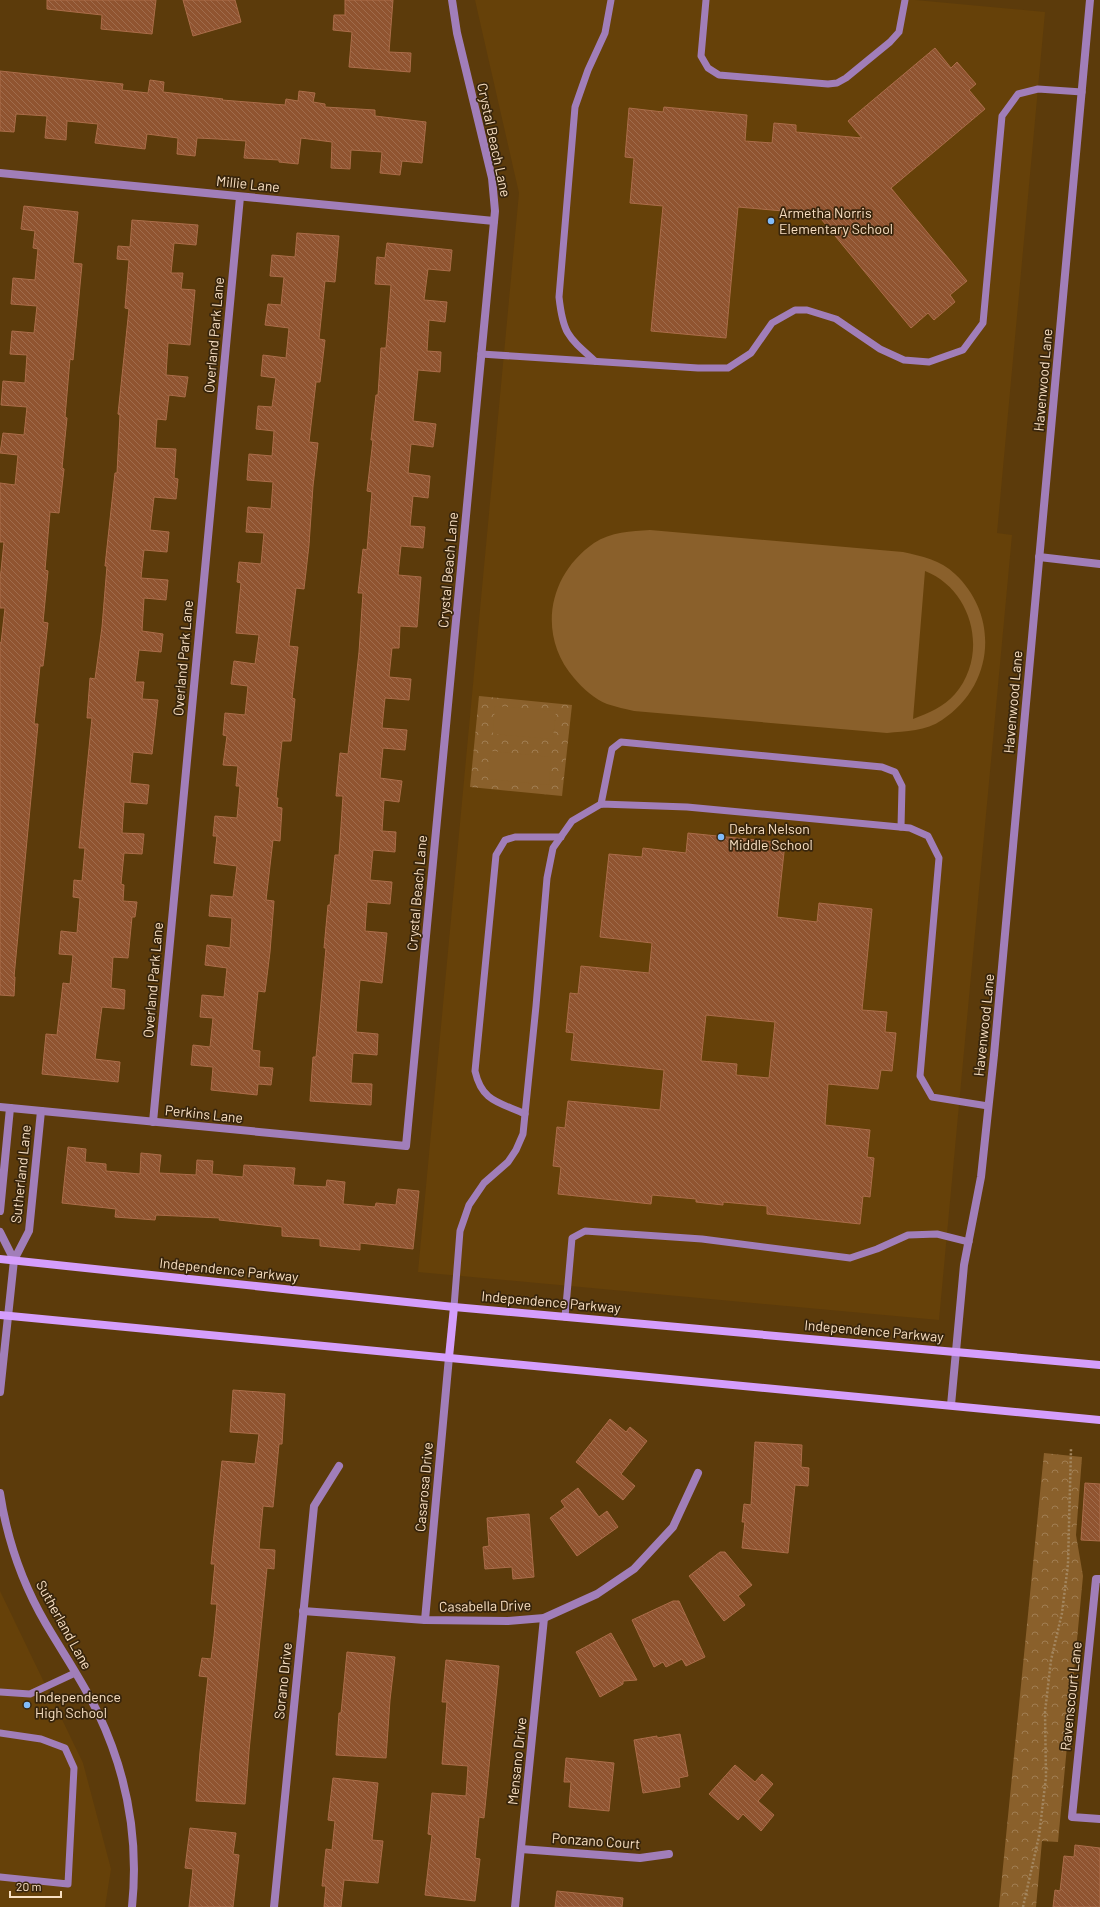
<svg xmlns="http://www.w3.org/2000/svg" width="1100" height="1907" font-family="Barlow,sans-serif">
<defs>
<pattern id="park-crowns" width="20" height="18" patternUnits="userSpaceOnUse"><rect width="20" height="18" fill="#8a602b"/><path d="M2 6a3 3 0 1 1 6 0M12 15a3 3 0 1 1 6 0" fill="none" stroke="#a17e52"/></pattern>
<pattern id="building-back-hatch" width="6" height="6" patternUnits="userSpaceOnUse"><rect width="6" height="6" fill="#905430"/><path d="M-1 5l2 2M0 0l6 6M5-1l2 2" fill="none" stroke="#a06c4c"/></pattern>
</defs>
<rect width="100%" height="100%" fill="#5c3b0b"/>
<g fill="#664109">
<polygon points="475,0 915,0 1045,12 997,533 1012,535 939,1320 418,1272 519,193"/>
<polygon points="0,1591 83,1763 111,1869 105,1907 0,1907"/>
</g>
<g fill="url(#park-crowns)">
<polygon points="479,696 572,705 562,796 470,787"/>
<polygon points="1044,1453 1082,1457 1076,1535 1083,1576 1058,1842 1042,1841 1036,1907 999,1907"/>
</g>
<g fill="#8a602b" fill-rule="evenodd">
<path d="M650 530 903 552C921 556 941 560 955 574 1000 616 994 686 942 720 926 731 906 731 887 733L634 711C626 709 616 707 607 704 595 699 583 689 574 678 537 635 548 575 594 543 611 532 631 531 650 530ZM925 571C973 590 989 654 955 694 944 707 928 713 913 719Z"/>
<polygon points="495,706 556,711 553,739 493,734"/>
<polygon points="491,751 551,757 549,785 488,779"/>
</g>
<g fill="url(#building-back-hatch)" stroke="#ab6d49" fill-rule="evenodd">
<polygon points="47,0 156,0 152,34 101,29 102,15 47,9"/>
<polygon points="183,0 235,0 241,22 193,36"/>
<polygon points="345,0 393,0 389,52 411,53 410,72 349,67 352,32 333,30 334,15 345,15"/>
<polygon points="935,48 951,68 957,62 976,84 969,90 985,109 891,188 967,281 950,295 955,302 934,320 928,313 911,328 817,214 738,207 726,338 651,331 663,206 630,203 634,158 625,157 629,108 663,112 664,107 747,115 745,141 772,143 774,123 796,125 796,132 862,138 848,121"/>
<polygon points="0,71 123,84 122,90 148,93 150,80 164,82 163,92 223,99 222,100 285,105 286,99 298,101 299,91 315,93 313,102 325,104 325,107 375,110 375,116 426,122 422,163 402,161 400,175 380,173 382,152 351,150 350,169 331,168 332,142 301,138 298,164 279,162 279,160 244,158 246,141 218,139 197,138 195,156 177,154 178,138 147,134 145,149 95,143 98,124 67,121 66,140 45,138 47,116 16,114 14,132 0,131"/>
<polygon points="24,206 78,212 73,263 82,264 73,360 70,359 65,417 67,418 62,468 64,469 59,513 50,512 45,570 48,571 43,622 48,623 43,666 40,666 34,724 38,724 14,977 15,977 14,996 0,995 0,642 1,643 5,608 0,608 0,580 4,542 0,542 0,483 15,485 18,455 0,453 3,433 24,435 27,407 1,405 3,381 25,383 27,355 10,354 12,331 34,333 37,306 11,304 13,278 35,280 38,249 33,248 35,231 21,229"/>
<polygon points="132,220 198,225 196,245 174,243 171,273 183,273 181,289 195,290 190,345 168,343 166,375 188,377 185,397 169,395 166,420 157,419 155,448 176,449 174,478 178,479 176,499 154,497 150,530 169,532 167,552 144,550 141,578 168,580 166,600 144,598 142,631 163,634 161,652 139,650 135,682 144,682 142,699 158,700 152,754 133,752 130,783 149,785 147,804 124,802 122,833 144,834 142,854 124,853 121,884 124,885 123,901 137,902 135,917 132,917 128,958 113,957 111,988 125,990 124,1009 102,1007 95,1059 120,1062 118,1082 42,1074 46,1034 57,1035 63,983 70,984 73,955 59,954 61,931 77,933 80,898 73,897 74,880 82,881 85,848 79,848 92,718 87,718 90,678 95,679 102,627 107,566 105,566 115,473 117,473 120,415 118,414 129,309 125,308 129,260 117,259 118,246 130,247"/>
<polygon points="297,233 339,236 335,282 325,281 319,339 325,340 320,382 316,382 309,442 318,443 313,486 309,545 304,589 296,588 289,646 298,647 292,698 295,699 291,741 282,741 276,798 278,798 277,807 282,808 280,841 273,840 266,900 274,901 270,952 265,992 258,991 252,1050 260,1051 259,1067 273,1068 271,1085 258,1084 257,1095 211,1090 213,1067 191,1065 193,1045 210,1047 213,1018 200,1017 202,995 224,997 227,968 205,965 207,945 230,948 232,918 209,916 211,895 233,897 237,866 214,863 217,836 213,836 215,816 237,818 240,786 236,786 238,766 223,765 227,736 223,735 225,713 245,715 248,686 231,684 234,661 255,664 259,635 236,633 241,583 237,582 239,562 261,564 264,533 246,532 248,507 271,509 273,482 247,480 249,454 272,456 274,431 256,429 258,406 272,407 276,378 261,376 263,355 286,358 289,328 265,325 268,304 281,305 284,277 270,276 272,255 295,257"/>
<polygon points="387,243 452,250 450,271 428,269 424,300 447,302 445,322 429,320 427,351 441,352 440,372 418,370 413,421 436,424 433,447 411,444 408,473 430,476 428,498 413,496 410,526 425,527 423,548 401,546 398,575 421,577 417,627 400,626 399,648 392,648 389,677 411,679 409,700 385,698 382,728 407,730 405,750 383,748 380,778 402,781 399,802 384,800 382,831 396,832 395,852 373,850 370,880 392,882 390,904 367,902 365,931 387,933 382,983 360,980 358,1003 356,1032 378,1034 377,1055 353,1053 351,1083 372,1084 371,1105 310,1101 313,1057 316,1057 326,948 324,948 328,905 330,905 335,855 339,855 343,796 336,796 340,753 348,754 359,652 363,593 358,593 363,549 367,550 372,492 367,491 373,440 371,440 376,395 378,395 381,348 386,348 391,285 375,284 377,257 385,258"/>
<path d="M688 833 785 843 777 917 817 922 819 903 872 909 862 1010 887 1012 885 1032 896 1033 892 1071 881 1070 878 1089 828 1084 825 1125 870 1130 867 1157 874 1158 870 1197 863 1196 860 1224 767 1214V1206L723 1202V1205L696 1202V1199L652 1195 651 1204 558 1194 561 1167 553 1166 557 1127 565 1128 568 1101 660 1110 664 1070 571 1060 574 1033 566 1032 570 993 578 994 581 966 649 973 652 943 600 937 609 854 642 857 643 848 686 853ZM706 1015 775 1022 769 1078 736 1075 737 1064 701 1061Z"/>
<polygon points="68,1147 86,1149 85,1162 106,1164 106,1171 140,1174 141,1153 161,1155 159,1173 196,1175 197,1160 213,1161 212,1174 243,1177 244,1165 295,1168 293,1185 326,1187 327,1180 345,1182 343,1204 375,1207 376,1203 396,1205 398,1189 419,1191 413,1249 360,1243 360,1250 320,1246 320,1239 282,1236 282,1227 219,1220 220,1218 156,1215 155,1220 115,1217 116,1209 62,1203"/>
<polygon points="233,1390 285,1394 282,1444 279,1444 273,1507 263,1506 259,1549 275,1550 274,1569 267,1568 249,1751 245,1804 196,1801 200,1752 208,1677 199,1676 202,1658 211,1659 214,1636 217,1604 211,1604 215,1564 211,1564 222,1461 255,1464 259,1434 230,1432"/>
<polygon points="610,1419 626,1432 630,1427 647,1441 621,1474 635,1486 623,1500 576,1462"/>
<polygon points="755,1442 802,1445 801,1467 809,1468 808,1486 795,1485 788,1553 742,1548 745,1522 742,1522 744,1504 751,1505"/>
<polygon points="1085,1483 1100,1484 1100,1541 1081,1540"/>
<polygon points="578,1488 599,1517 607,1511 618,1527 577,1556 550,1518 565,1507 561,1501"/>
<polygon points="529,1514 534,1577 513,1579 512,1567 485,1569 483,1547 489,1546 487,1518"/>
<polygon points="720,1552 725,1552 752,1585 738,1596 745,1605 724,1621 689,1576"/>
<polygon points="673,1601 679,1601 705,1657 686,1666 682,1659 666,1667 663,1662 654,1667 632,1620"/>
<polygon points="611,1633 637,1680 623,1681 623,1684 600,1697 576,1652"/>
<polygon points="347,1652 395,1657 390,1700 386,1758 336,1755 339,1713 341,1713"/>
<polygon points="446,1660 499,1666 484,1818 479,1817 475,1858 480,1859 475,1901 425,1895 432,1835 428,1834 432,1793 466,1796 468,1766 442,1764 447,1702 442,1702"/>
<polygon points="680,1734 688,1776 679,1778 680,1787 643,1793 634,1740 657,1736 657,1738"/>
<polygon points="566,1758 614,1763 609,1811 569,1807 571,1782 564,1782"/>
<polygon points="735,1765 755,1782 762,1774 773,1784 758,1801 774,1815 761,1831 743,1814 738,1820 709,1794"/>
<polygon points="333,1778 378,1783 372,1840 383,1841 378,1883 344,1880 341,1907 324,1907 326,1886 322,1886 326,1849 332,1850 335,1821 328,1820"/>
<polygon points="190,1828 236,1833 233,1854 239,1855 233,1907 189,1907 193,1869 185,1868"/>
<polygon points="1075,1845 1100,1848 1100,1907 1053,1907 1055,1890 1060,1891 1064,1856 1074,1857"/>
<polygon points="557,1891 623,1898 622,1907 555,1907"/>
</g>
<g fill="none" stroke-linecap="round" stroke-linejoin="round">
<polyline stroke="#a3865f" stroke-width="2.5" stroke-dasharray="2 2" stroke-linecap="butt" points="1023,1907 1039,1836 1046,1777 1045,1712 1051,1660 1062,1613 1068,1564 1071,1449"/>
<g stroke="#a17eb9" stroke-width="7">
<polyline points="706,0 701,56 708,68 719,75 828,84 837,83 846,78 890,42 899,32 905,0"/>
<polyline points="481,354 698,368 728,368 751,353 772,323 795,310 807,310 836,319 880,349 904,360 929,362 963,350 983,323 1002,116 1018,94 1038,89 1082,92"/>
<path d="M595 361C568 337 563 334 559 297L575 107 588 70 605 33 611 0"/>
<polyline points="601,804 612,749 621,742 882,767 895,772 902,786 901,827"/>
<path d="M525 1114C499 1102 482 1102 475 1071L496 855 505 840 515 837H561"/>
<polyline points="454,1307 460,1231 469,1205 484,1183 508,1162 516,1150 523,1134 536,1006 547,878 553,848 572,821 601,804 687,807 910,828 928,836 939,858 920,1076 932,1097 988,1106"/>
<polyline points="565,1317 572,1238 585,1231 702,1239 850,1258 877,1249 908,1235 937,1234 969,1242"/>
<polyline points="0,1692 30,1694 75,1673"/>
<polyline points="0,1733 41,1739 65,1748 74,1768 68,1884 0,1877"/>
</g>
<g stroke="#a17eb9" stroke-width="8">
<polyline points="0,173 494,221"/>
<polyline points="1039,557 1100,564"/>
<polyline points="0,1107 406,1146 495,211 492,178 457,33 452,0"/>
<polyline points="153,1122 240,197"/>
<polyline points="951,1405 964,1265 981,1177 994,1055 1090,0"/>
<polyline points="1100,1579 1096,1579 1072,1817 1100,1819"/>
<polyline points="303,1611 425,1620 508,1621 544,1618 597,1594 634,1569 673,1527 698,1473"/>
<polyline points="425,1620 449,1357"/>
<polyline points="521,1849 640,1858 669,1854"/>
<polyline points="274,1907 314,1506 339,1466"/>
<polyline points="515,1907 544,1618"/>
</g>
<g stroke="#a17eb9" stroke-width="8">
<polyline points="0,1211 10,1108"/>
<polyline points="0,1232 14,1260"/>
<polyline points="0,1392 14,1260 29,1231 41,1111"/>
<path d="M0 1493C7 1539 22 1583 46 1624 63 1653 83 1682 98 1713 127 1774 139 1839 132 1907"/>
</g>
<g stroke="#d59efc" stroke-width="8">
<polyline points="0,1259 454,1307 1100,1365"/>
<polyline points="0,1315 1100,1420"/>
<polyline points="449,1357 454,1307"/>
</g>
</g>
<g fill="#81bcfa" stroke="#38250c" stroke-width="1.5">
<circle cx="771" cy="221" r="4"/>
<circle cx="721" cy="837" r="4"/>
<circle cx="27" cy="1705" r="4"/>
</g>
<g text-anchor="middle" stroke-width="3.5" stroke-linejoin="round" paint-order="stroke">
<g font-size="14" fill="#f8dfc2" stroke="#38250c">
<text transform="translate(494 140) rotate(78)" y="5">Crystal Beach Lane</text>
<text transform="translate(248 184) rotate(6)" y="5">Millie Lane</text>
<text transform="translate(214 335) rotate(-85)" y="5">Overland Park Lane</text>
<text transform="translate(1043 380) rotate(-85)" y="5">Havenwood Lane</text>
<text transform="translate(448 570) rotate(-85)" y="5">Crystal Beach Lane</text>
<text transform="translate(183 658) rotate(-85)" y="5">Overland Park Lane</text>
<text transform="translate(1013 702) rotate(-85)" y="5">Havenwood Lane</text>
<text transform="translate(417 893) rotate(-85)" y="5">Crystal Beach Lane</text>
<text transform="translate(153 980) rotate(-85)" y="5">Overland Park Lane</text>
<text transform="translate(984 1025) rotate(-84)" y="5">Havenwood Lane</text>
<text transform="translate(204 1114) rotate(6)" y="5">Perkins Lane</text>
<text transform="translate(21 1174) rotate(-84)" y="5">Sutherland Lane</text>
<text transform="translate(229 1270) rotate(6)" y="5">Independence Parkway</text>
<text transform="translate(551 1302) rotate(5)" y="5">Independence Parkway</text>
<text transform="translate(874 1331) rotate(5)" y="5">Independence Parkway</text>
<text transform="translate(424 1487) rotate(-85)" y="5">Casarosa Drive</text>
<text transform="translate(485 1606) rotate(-1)" y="5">Casabella Drive</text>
<text transform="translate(64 1625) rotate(61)" y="5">Sutherland Lane</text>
<text transform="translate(283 1681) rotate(-84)" y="5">Sorano Drive</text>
<text transform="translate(1071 1696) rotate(-84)" y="5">Ravenscourt Lane</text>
<text transform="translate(517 1761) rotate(-84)" y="5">Mensano Drive</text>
<text transform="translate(596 1841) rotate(4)" y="5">Ponzano Court</text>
</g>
<g font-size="14" fill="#f8dfc2" stroke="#38250c" text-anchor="start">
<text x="779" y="218">Armetha Norris<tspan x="779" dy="16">Elementary School</tspan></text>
<text x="729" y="834">Debra Nelson<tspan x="729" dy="16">Middle School</tspan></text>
<text x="35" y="1702">Independence<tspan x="35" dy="16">High School</tspan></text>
</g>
</g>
<path d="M10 1891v6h51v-6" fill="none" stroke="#f8dfc2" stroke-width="2"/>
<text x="16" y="1891" font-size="12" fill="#f8dfc2" stroke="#38250c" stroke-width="3" paint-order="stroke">20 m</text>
</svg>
